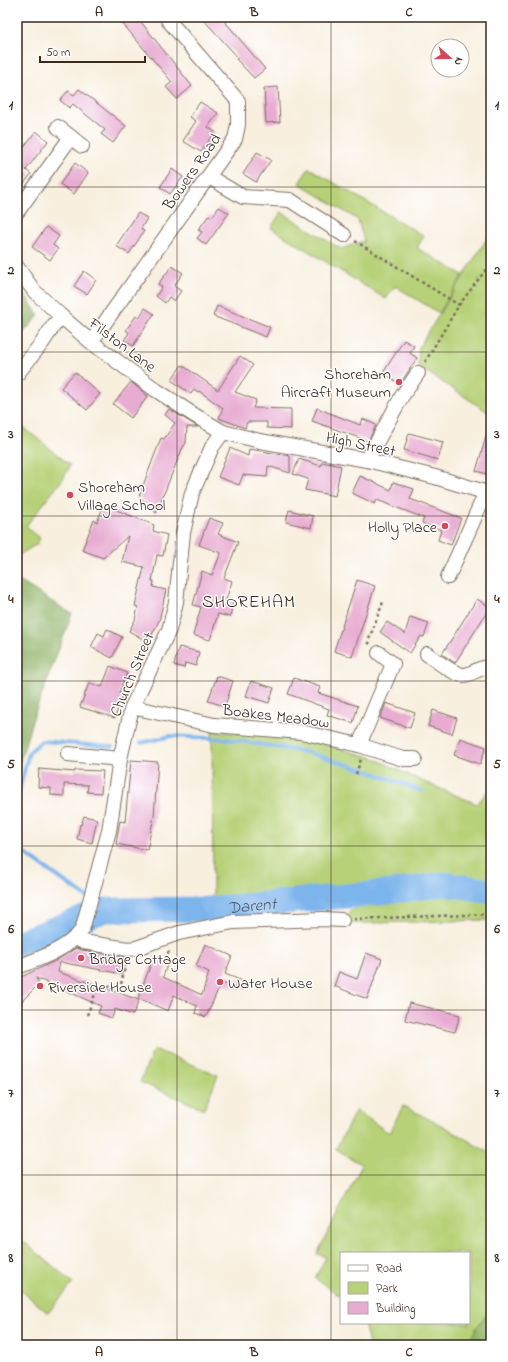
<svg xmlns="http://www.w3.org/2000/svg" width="508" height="1362" font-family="'Indie Flower',sans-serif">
<rect width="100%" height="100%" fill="#fff"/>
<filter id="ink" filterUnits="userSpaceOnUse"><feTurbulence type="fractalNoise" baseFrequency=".025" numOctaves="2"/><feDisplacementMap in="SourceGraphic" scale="8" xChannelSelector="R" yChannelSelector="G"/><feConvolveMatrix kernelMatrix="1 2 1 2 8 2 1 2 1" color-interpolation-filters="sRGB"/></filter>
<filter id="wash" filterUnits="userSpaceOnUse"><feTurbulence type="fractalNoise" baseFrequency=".012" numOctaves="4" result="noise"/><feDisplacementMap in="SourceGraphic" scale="16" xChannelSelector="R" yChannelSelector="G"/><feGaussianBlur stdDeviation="0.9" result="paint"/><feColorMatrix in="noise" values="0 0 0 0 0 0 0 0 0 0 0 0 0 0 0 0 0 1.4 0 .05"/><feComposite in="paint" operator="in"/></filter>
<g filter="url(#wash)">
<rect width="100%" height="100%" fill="#f8efdf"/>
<g fill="#b6d177" stroke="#787e4a">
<polygon points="309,168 424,236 417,248 463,275 439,313 395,286 386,299 271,228 281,212 341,249 364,241 358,220 299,183"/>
<polygon points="491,232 491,414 418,366 419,347"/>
<polygon points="17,422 70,465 63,479 26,526 40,538 37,544 17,556"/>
<polygon points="212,731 300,738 374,758 417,779 477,804 491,787 491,885 445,877 389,884 213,900"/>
<polygon points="448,891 491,897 491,920 332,924 342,920 361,901"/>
<polygon points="154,1049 218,1075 204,1109 140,1082"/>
<polygon points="403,1106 445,1127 491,1154 491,1345 369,1345 364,1323 469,1323 469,1253 341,1253 341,1297 315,1278 326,1257 317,1254 362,1165 336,1149 356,1110 389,1133"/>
<polygon points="17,1236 73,1283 48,1313 17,1287"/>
</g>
<g fill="#90b368" stroke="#666e43">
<polygon points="17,282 39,316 17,339"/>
<polygon points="17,581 21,582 72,614 32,721 17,772"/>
<polygon points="491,1308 491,1345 467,1345 477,1327"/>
</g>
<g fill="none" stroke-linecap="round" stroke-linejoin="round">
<g stroke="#7cb4ec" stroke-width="4">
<polyline points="141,743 171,736 227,739 306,752 365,770 422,791"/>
<polyline points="17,799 29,752 42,741 112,747"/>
<polyline points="17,848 105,910"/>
</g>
<path stroke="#7cb4ec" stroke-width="25" id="s1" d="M17 943 105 910 209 909 389 892 445 884 491 891"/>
</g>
<g id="blocks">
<g fill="#e8acd2">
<polygon points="117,17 137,17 192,86 177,99 166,87 172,82"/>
<polygon points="201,17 221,17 265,69 254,78 236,59 238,58 233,52"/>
<polygon points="278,87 280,122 266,123 264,88"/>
<polygon points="79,89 126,126 113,143 101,134 105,130 73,104 69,108 60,100 68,91 74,95"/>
<polygon points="200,102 218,113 208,127 215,132 201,152 183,141 196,121 190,117"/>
<polygon points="36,131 48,141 26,170 31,174 17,193 17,156"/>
<polygon points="257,152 271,160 256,182 243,174"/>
<polygon points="75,163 88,173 74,194 60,184"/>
<polygon points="172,169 183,177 170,194 160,187"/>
<polygon points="219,207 229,213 206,245 197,238 202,232 198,230 209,215 212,217"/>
<polygon points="138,213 147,218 141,229 144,231 129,254 116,246"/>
<polygon points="46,227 59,236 53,245 58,249 50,260 32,247"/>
<polygon points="172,266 183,273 174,286 181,291 174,301 169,297 165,303 156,296 162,287 158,284"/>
<polygon points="84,271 96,280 87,294 74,286"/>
<polygon points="217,306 270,327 266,337 213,316"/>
<polygon points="145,308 154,314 133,346 124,340 129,333 126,330 136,316 139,318"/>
<polygon points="404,340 414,346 410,353 417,358 400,384 383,373"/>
<polygon points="240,356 253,365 235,392 256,400 253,408 291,409 291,429 267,428 267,422 247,422 245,428 219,418 223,408 199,391 198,392 194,389 191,394 171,380 182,365 218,390"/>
<polygon points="75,372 100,394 87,410 61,388"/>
<polygon points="131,382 148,396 131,418 113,404"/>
<polygon points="317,408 360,425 363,419 376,425 368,441 312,421"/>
<polygon points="169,409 198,427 187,427 186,443 182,449 156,513 139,496 161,438 164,439 175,423 165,415"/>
<polygon points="488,430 491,430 491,475 476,471"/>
<polygon points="409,433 443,442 438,460 404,450"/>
<polygon points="230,448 248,456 249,449 290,456 290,473 268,466 267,477 243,475 239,485 218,477"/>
<polygon points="299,459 321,466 322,462 341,466 335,496 305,490 308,479 293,474"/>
<polygon points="360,476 391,490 393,482 414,489 410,499 461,518 451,545 438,540 441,530 422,523 424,518 377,500 375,504 352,493"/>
<polygon points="104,505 154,525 153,531 167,535 163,556 157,555 152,581 154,581 153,587 166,590 159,621 148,642 129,631 135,620 138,607 135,606 144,567 122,562 128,536 103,558 82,550 94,520 97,522"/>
<polygon points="289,510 313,516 311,528 286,522"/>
<polygon points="209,518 223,523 218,534 238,542 224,578 232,581 226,600 233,602 230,617 218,614 210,640 193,635 201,607 193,605 202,571 212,575 221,553 199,545"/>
<polygon points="357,580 375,586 352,657 334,651"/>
<polygon points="477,599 490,607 455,663 442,654"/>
<polygon points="410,617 429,623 424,637 421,636 410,653 380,632 387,622 405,634"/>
<polygon points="107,629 122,637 112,658 91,647 98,633 104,636"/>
<polygon points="179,647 199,652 196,666 185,663 184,668 174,665"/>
<polygon points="110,666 127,673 119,693 123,694 115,718 80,707 89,683 102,687"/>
<polygon points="217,676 233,681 225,706 208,701"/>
<polygon points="294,678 320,687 318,693 358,706 353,723 327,715 329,709 288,694"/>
<polygon points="251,681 274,688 269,703 246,696"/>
<polygon points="386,703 415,713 410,728 380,718"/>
<polygon points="433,710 457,718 452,734 428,726"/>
<polygon points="460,738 486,747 480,764 454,755"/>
<polygon points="131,760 158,762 154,816 147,850 116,844 120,821 125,822"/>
<polygon points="39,769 75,772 75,770 103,771 101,793 87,792 88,785 64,784 64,796 51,795 51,788 38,787"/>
<polygon points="84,816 97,819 92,843 77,839 80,824 81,825"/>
<polygon points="205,944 232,956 225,974 245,982 242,990 221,983 206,1017 195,1013 197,1006 174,995 168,1011 138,998 154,956 168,962 163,977 202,995 209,972 196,966"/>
<polygon points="76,948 82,950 125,957 122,974 60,962 58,972 139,1000 133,1015 115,1009 112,1018 98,1013 101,1006 36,978 39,984 17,1006 17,979 57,960"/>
<polygon points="366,953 382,959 367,999 334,986 339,972 357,979"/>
<polygon points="409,1003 460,1015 455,1032 405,1020"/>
</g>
</g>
</g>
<g filter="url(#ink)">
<use href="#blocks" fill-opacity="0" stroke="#7d6f62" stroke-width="1"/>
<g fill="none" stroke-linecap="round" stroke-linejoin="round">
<defs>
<g id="minor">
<polyline points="58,127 82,146"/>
<polyline points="209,177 243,197 290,200 344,235"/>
<polyline points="17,212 71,137"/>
<polyline points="17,267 34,291 62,317 91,342 156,390 194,415 223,432 260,441 367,460 435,477 491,494"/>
<polyline points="91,342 235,139 238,125 238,101 168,20"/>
<polyline points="17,374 42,343 54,325 62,317"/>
<polyline points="367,460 402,396 418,373"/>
<polyline points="448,577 486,492"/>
<path d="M427 654C435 660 453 674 463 675 473 675 479 666 491 667"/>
<polyline points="132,707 214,725 301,732 359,745 403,759 415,759"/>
<polyline points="359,745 393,664 379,653"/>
<polyline points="68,754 120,759"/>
<polyline points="76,938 83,942 128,949 136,948 179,933 233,922 323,919 342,920"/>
<path d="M17 967C39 959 68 949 82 930L109 831 120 759 132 707 169 630 176 602 183 533 192 493 212 447 223 432"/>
</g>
</defs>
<use href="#minor" stroke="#7d6f62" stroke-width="16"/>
<g stroke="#7d6f62" stroke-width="2.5" stroke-dasharray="3 3" stroke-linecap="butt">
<polyline points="355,241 459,305"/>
<polyline points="425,362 459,305 491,263"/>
<polyline points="370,644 368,642 383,602"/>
<polyline points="356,774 361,759"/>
<polyline points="354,919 491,914"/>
<polyline points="165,959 169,951"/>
<polyline points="87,1015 99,984 120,989 126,962"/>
</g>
<use href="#minor" stroke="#fff" stroke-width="14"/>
</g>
</g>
<path fill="none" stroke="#3b2a1e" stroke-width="1" stroke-opacity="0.55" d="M177 17V1345M331 17V1345M17 187H491M17 352H491M17 516H491M17 681H491M17 846H491M17 1010H491M17 1175H491"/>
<g fill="#d1495b" stroke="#fff" stroke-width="1.5">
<circle cx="399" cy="382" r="4"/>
<circle cx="70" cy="495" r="4"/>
<circle cx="445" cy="526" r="4"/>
<circle cx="81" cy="958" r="4"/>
<circle cx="220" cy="982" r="4"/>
<circle cx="40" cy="986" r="4"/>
</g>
<g text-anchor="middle" stroke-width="3" stroke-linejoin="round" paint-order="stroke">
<g font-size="16" fill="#3b2a1e" stroke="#fff">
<text transform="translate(191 171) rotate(-55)" y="6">Bowers Road</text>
<text transform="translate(123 344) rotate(37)" y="6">Filston Lane</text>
<text transform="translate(361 443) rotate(12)" y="6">High Street</text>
<text transform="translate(131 674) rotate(-67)" y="6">Church Street</text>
<text transform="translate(276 715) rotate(7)" y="6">Boakes Meadow</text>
</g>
<g font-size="16" fill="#3b2a1e" stroke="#fff" text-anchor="start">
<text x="391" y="379" text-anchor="end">Shoreham<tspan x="391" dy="18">Aircraft Museum</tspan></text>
<text x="78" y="492">Shoreham<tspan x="78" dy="18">Village School</tspan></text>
<text x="437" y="532" text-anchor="end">Holly Place</text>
<text x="89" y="964">Bridge Cottage</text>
<text x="228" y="988">Water House</text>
<text x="48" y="992">Riverside House</text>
</g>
<g font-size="17" font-style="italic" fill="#525a66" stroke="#fff">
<text dy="6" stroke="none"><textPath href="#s1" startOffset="241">Darent</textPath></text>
</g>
<g font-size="18" letter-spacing="1" fill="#3b2a1e" stroke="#fff">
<text x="249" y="607">SHOREHAM</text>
</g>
</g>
<rect width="508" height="1362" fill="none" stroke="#fff" stroke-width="44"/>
<rect x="340" y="1252" width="130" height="72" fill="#ffffff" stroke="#b1aaa5"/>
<rect x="348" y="1265" width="20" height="6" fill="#ffffff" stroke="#b1aaa5"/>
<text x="376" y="1272" font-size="12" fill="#3b2a1e">Road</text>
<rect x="348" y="1282" width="20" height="12" fill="#b6d177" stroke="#b1aaa5"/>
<text x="376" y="1292" font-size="12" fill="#3b2a1e">Park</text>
<rect x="348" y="1302" width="20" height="12" fill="#e8acd2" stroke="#b1aaa5"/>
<text x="376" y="1312" font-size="12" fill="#3b2a1e">Building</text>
<g transform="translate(450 58) rotate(111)"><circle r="19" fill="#ffffff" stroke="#b1aaa5"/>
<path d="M0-3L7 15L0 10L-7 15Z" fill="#d1495b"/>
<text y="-6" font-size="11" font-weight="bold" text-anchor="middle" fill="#3b2a1e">N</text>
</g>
<path d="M40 56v6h105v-6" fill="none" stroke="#3b2a1e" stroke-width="2"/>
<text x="46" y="56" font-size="12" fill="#3b2a1e" stroke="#ffffff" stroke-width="3" paint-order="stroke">50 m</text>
<rect x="22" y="22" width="464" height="1318" fill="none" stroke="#3b2a1e" stroke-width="1.5"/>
<g font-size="13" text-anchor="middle" font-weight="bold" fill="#3b2a1e">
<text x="99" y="16">A</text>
<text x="254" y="16">B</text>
<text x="409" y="16">C</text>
<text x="11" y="109">1</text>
<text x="497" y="109">1</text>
<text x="11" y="274">2</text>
<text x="497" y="274">2</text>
<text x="11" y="438">3</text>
<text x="497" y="438">3</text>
<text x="11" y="603">4</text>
<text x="497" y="603">4</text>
<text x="11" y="768">5</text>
<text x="497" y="768">5</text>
<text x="11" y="933">6</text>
<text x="497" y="933">6</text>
<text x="11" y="1097">7</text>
<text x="497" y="1097">7</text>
<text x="11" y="1262">8</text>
<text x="497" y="1262">8</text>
<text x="99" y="1356">A</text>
<text x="254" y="1356">B</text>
<text x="409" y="1356">C</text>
</g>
</svg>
